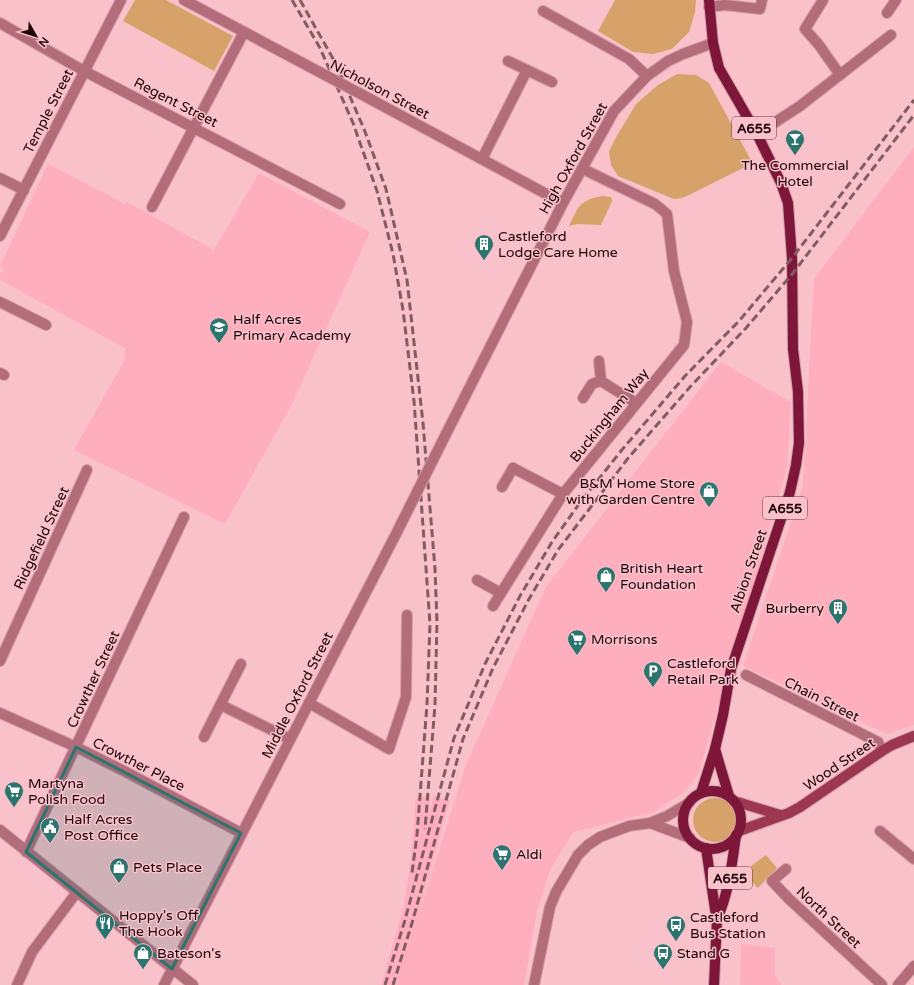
<svg xmlns="http://www.w3.org/2000/svg" width="914" height="985" font-family="'Varela Round',sans-serif">
<rect width="100%" height="100%" fill="#f9c1ca"/>
<g fill="#feaebc">
<polygon points="914,147 914,725 887,734 743,666 803,486 814,279"/>
<polygon points="48,164 125,204 127,202 214,250 259,173 370,232 292,404 225,524 74,450 124,361 125,348 0,280 0,276 4,268 0,266"/>
<polygon points="721,362 791,402 787,467 699,773 685,791 654,812 573,832 550,870 537,911 524,985 381,985 404,906 411,857 416,798 430,795 430,813 433,796 450,800 413,933 466,765 546,587"/>
<polygon points="741,944 775,948 775,974 781,985 740,985"/>
</g>
<g fill="#d6a269">
<polygon points="135,0 166,0 233,36 214,71 123,21"/>
<polygon points="615,0 696,0 695,12 689,32 672,49 653,54 633,52 598,31"/>
<polygon points="677,74 696,75 709,83 751,160 747,166 689,195 682,198 674,199 618,176 611,165 609,152 615,139 636,104 658,85"/>
<path d="M603 196 611 197 612 201 601 225 577 224 569 226C579 206 579 200 603 196Z"/>
<circle cx="715" cy="820" r="22"/>
<polygon points="766,855 777,868 758,888 747,877 751,866"/>
</g>
<g fill="none" stroke-linecap="round" stroke-linejoin="round">
<defs>
<g id="street">
<polyline points="184,0 310,67"/>
<polyline points="823,0 805,29 819,45 840,75"/>
<polyline points="709,7 725,5 760,9 762,0"/>
<polyline points="543,11 629,59 647,76"/>
<polyline points="887,13 896,0"/>
<polyline points="0,23 84,71 340,204"/>
<polyline points="508,61 552,82"/>
<polyline points="372,100 563,203"/>
<polyline points="757,134 800,106 891,35"/>
<polyline points="482,159 527,70"/>
<polyline points="0,178 24,190"/>
<polyline points="152,207 244,32"/>
<polyline points="0,236 121,0"/>
<polyline points="0,302 46,325"/>
<polyline points="599,361 601,381 636,403"/>
<polyline points="0,373 4,375"/>
<polyline points="583,398 592,384 601,381"/>
<polyline points="446,434 563,203 614,111 647,76 668,61 683,54 713,43"/>
<polyline points="513,468 563,494"/>
<polyline points="502,487 513,468"/>
<polyline points="477,580 501,593 563,494 684,345 687,322 674,271 667,214 655,204 583,169"/>
<polyline points="493,606 501,593"/>
<polyline points="0,661 87,470"/>
<polyline points="746,675 878,742 882,751"/>
<polyline points="309,703 389,749 406,697 407,615"/>
<polyline points="221,705 290,739"/>
<polyline points="0,713 76,747 124,771 241,833"/>
<polyline points="204,737 241,664"/>
<polyline points="650,823 690,838"/>
<polyline points="0,830 193,985"/>
<polyline points="880,831 914,859"/>
<polyline points="26,852 184,517"/>
<polyline points="786,869 772,881 789,899 882,985"/>
<polyline points="17,985 32,952 77,892"/>
<polyline points="164,985 398,530"/>
<polyline points="534,985 550,907 556,892 578,855 588,845 600,837 629,826 650,823 667,816 689,803"/>
<polyline points="898,985 914,966"/>
</g>
<g id="secondary">
<polyline points="734,801 780,815"/>
<polyline points="739,831 789,813 800,807 882,751 892,745 914,736"/>
</g>
<g id="primary">
<polyline points="715,749 729,796"/>
<circle cx="712" cy="820" r="29"/>
<polyline points="701,793 715,749 723,715 731,669 790,492 796,465 799,443 798,392 793,349 792,258 788,203 781,183 757,134 719,68 713,43 709,0"/>
<polyline points="706,848 715,909 717,919 714,985"/>
<path d="M717 919C729 892 732 864 736 835"/>
</g>
</defs>
<use href="#street" stroke="#d19fa7" stroke-width="12"/>
<use href="#secondary" stroke="#d19fa7" stroke-width="12"/>
<use href="#primary" stroke="#d19fa7" stroke-width="12"/>
<use href="#street" stroke="#b36c7a" stroke-width="10"/>
<use href="#secondary" stroke="#9c3651" stroke-width="10"/>
<use href="#primary" stroke="#7d1638" stroke-width="10"/>
<g stroke="#835b62" stroke-width="3" stroke-dasharray="8 4" stroke-linecap="butt">
<polyline points="292,0 320,48 353,123 377,191 393,254 403,310 414,401 430,624 427,704 417,835 412,873"/>
<polyline points="300,0 336,64 364,129 386,189 407,280 423,423 435,569 437,622 435,705 425,829"/>
<polyline points="385,985 405,920 454,738 485,664 520,596 552,542 582,500 621,451 685,376 739,321 792,258 914,100"/>
<polyline points="393,985 412,923 463,739 493,668 529,599 558,550 629,457 690,387 746,328 793,273 914,115"/>
</g>
<defs>
<g id="street-bridge">
<polyline points="310,67 372,100"/>
<polyline points="398,530 446,434"/>
</g>
</defs>
<use href="#street-bridge" stroke="#d19fa7" stroke-width="12" stroke-linecap="butt"/>
<use href="#street-bridge" stroke="#b36c7a" stroke-width="10"/>
</g>
<path fill="#2c746e" fill-opacity="0.2" stroke="#2c746e" stroke-width="3" stroke-linejoin="round" d="M76 747 241 833 172 969 26 852Z"/>
<defs>
<symbol id="bar-pin" viewBox="-11 -11 22 30"><path d="M0 17L-7.5 6A9.5 9.5 0 1 1 7.5 6Z" fill="#2c746e" stroke="#f9c1ca"/><path d="M-6-5H6L.8 .8V4.5H3.5V6h-7V4.5H-.8V.8Z" fill="#fff"/></symbol>
<symbol id="building-pin" viewBox="-11 -11 22 30"><path d="M0 17L-7.5 6A9.5 9.5 0 1 1 7.5 6Z" fill="#2c746e" stroke="#f9c1ca"/><path d="M-4-6H4V6H1V3H-1V6H-4ZM-2.5-4.3h1.7v1.8h-1.7ZM.8-4.3h1.7v1.8H.8ZM-2.5-1h1.7V.8h-1.7ZM.8-1h1.7V.8H.8Z" fill="#fff"/></symbol>
<symbol id="school-pin" viewBox="-11 -11 22 30"><path d="M0 17L-7.5 6A9.5 9.5 0 1 1 7.5 6Z" fill="#2c746e" stroke="#f9c1ca"/><path d="M0-5L7-2L0 1L-7-2ZM-4 1L0 2.5L4 1V4Q0 6-4 4Z" fill="#fff"/></symbol>
<symbol id="shop-pin" viewBox="-11 -11 22 30"><path d="M0 17L-7.5 6A9.5 9.5 0 1 1 7.5 6Z" fill="#2c746e" stroke="#f9c1ca"/><path d="M-5-2.5h2.3a2.7 3.5 0 0 1 5.4 0H5L5.5 6h-11ZM-1.5-2.5h3a1.5 2.3 0 0 0-3 0Z" fill="#fff"/></symbol>
<symbol id="supermarket-pin" viewBox="-11 -11 22 30"><path d="M0 17L-7.5 6A9.5 9.5 0 1 1 7.5 6Z" fill="#2c746e" stroke="#f9c1ca"/><path d="M-6-5.5h2.5l.6 2H6L4.5 2H-2.5L-4.4-4H-6ZM-1.5 3.2a1.3 1.3 0 1 0 .1 0ZM3 3.2a1.3 1.3 0 1 0 .1 0Z" fill="#fff"/></symbol>
<symbol id="parking-pin" viewBox="-11 -11 22 30"><path d="M0 17L-7.5 6A9.5 9.5 0 1 1 7.5 6Z" fill="#2c746e" stroke="#f9c1ca"/><path d="M-3.5-5.5H1a3.5 3.5 0 0 1 0 7H-1V5.5H-3.5ZM-1-3.4V-.6H.8a1.4 1.4 0 0 0 0-2.8Z" fill="#fff"/></symbol>
<symbol id="civic-pin" viewBox="-11 -11 22 30"><path d="M0 17L-7.5 6A9.5 9.5 0 1 1 7.5 6Z" fill="#2c746e" stroke="#f9c1ca"/><path d="M-.6-6.5H3V-4.5H.6V-3L4-1V1h2V6H-6V1h2V-1L-.6-3ZM-1.2 2.5V6h2.4V2.5Z" fill="#fff"/></symbol>
<symbol id="restaurant-pin" viewBox="-11 -11 22 30"><path d="M0 17L-7.5 6A9.5 9.5 0 1 1 7.5 6Z" fill="#2c746e" stroke="#f9c1ca"/><path d="M-5-6h1v4h1v-4h1v4h1v-4h1v5L-1.5 .5V6h-2V.5L-5-1ZM5-6V6H3V1.5H1.5Q1.5-4 5-6Z" fill="#fff"/></symbol>
<symbol id="bus-pin" viewBox="-11 -11 22 30"><path d="M0 17L-7.5 6A9.5 9.5 0 1 1 7.5 6Z" fill="#2c746e" stroke="#f9c1ca"/><path d="M-5-6H5V4H4V6H2V4H-2V6H-4V4H-5ZM-3.5-4V0h7V-4ZM-3.5 1.2v1.5H-2V1.2ZM2 1.2v1.5H3.5V1.2Z" fill="#fff"/></symbol>
</defs>
<g fill-rule="evenodd">
<use href="#bar-pin" x="784" y="128" width="22" height="30"/>
<use href="#building-pin" x="473" y="233" width="22" height="30"/>
<use href="#school-pin" x="208" y="316" width="22" height="30"/>
<use href="#shop-pin" x="698" y="480" width="22" height="30"/>
<use href="#shop-pin" x="595" y="565" width="22" height="30"/>
<use href="#building-pin" x="827" y="597" width="22" height="30"/>
<use href="#supermarket-pin" x="566" y="628" width="22" height="30"/>
<use href="#parking-pin" x="642" y="660" width="22" height="30"/>
<use href="#supermarket-pin" x="3" y="780" width="22" height="30"/>
<use href="#civic-pin" x="39" y="816" width="22" height="30"/>
<use href="#supermarket-pin" x="491" y="843" width="22" height="30"/>
<use href="#shop-pin" x="108" y="856" width="22" height="30"/>
<use href="#restaurant-pin" x="94" y="912" width="22" height="30"/>
<use href="#bus-pin" x="665" y="914" width="22" height="30"/>
<use href="#shop-pin" x="132" y="942" width="22" height="30"/>
<use href="#bus-pin" x="652" y="942" width="22" height="30"/>
</g>
<g text-anchor="middle" stroke-width="3" stroke-linejoin="round" paint-order="stroke">
<g fill="#f9c1ca" stroke="#5f3b42" stroke-width="1">
<rect x="732" y="117" width="44" height="22" rx="3"/>
<rect x="763" y="497" width="44" height="22" rx="3"/>
<rect x="708" y="867" width="44" height="22" rx="3"/>
</g>
<g font-size="13" font-weight="bold" fill="#1d0208">
<text x="754" y="133">A655</text>
<text x="785" y="513">A655</text>
<text x="730" y="883">A655</text>
</g>
<g font-size="14" fill="#1d0208" stroke="#f9c1ca">
<text transform="translate(380 89) rotate(28)" y="5">Nicholson Street</text>
<text transform="translate(176 102) rotate(27)" y="5">Regent Street</text>
<text transform="translate(48 111) rotate(-63)" y="5">Temple Street</text>
<text transform="translate(573 158) rotate(-61)" y="5">High Oxford Street</text>
<text transform="translate(609 415) rotate(-51)" y="5">Buckingham Way</text>
<text transform="translate(41 538) rotate(-65)" y="5">Ridgefield Street</text>
<text transform="translate(748 571) rotate(-71)" y="5">Albion Street</text>
<text transform="translate(93 679) rotate(-65)" y="5">Crowther Street</text>
<text transform="translate(297 695) rotate(-63)" y="5">Middle Oxford Street</text>
<text transform="translate(822 699) rotate(27)" y="5">Chain Street</text>
<text transform="translate(139 764) rotate(27)" y="5">Crowther Place</text>
<text transform="translate(839 764) rotate(-34)" y="5">Wood Street</text>
<text transform="translate(829 917) rotate(43)" y="5">North Street</text>
</g>
<g font-size="14" fill="#1d0208" stroke="#f9c1ca" text-anchor="start">
<text x="795" y="170" text-anchor="middle">The Commercial<tspan x="795" dy="16">Hotel</tspan></text>
<text x="498" y="241">Castleford<tspan x="498" dy="16">Lodge Care Home</tspan></text>
<text x="233" y="324">Half Acres<tspan x="233" dy="16">Primary Academy</tspan></text>
<text x="695" y="488" text-anchor="end">B&amp;M Home Store<tspan x="695" dy="16">with Garden Centre</tspan></text>
<text x="620" y="573">British Heart<tspan x="620" dy="16">Foundation</tspan></text>
<text x="824" y="613" text-anchor="end">Burberry</text>
<text x="591" y="644">Morrisons</text>
<text x="667" y="668">Castleford<tspan x="667" dy="16">Retail Park</tspan></text>
<text x="28" y="788">Martyna<tspan x="28" dy="16">Polish Food</tspan></text>
<text x="64" y="824">Half Acres<tspan x="64" dy="16">Post Office</tspan></text>
<text x="516" y="859">Aldi</text>
<text x="133" y="872">Pets Place</text>
<text x="119" y="920">Hoppy's Off<tspan x="119" dy="16">The Hook</tspan></text>
<text x="690" y="922">Castleford<tspan x="690" dy="16">Bus Station</tspan></text>
<text x="157" y="958">Bateson's</text>
<text x="677" y="958">Stand G</text>
</g>
</g>
<g transform="translate(36 36) rotate(129)" stroke="#f9c1ca" stroke-width="3" paint-order="stroke">
<path d="M0-3L7 15L0 10L-7 15Z" fill="#1d0208"/>
<text y="-6" font-size="11" font-weight="bold" text-anchor="middle" fill="#1d0208">N</text>
</g>
</svg>
